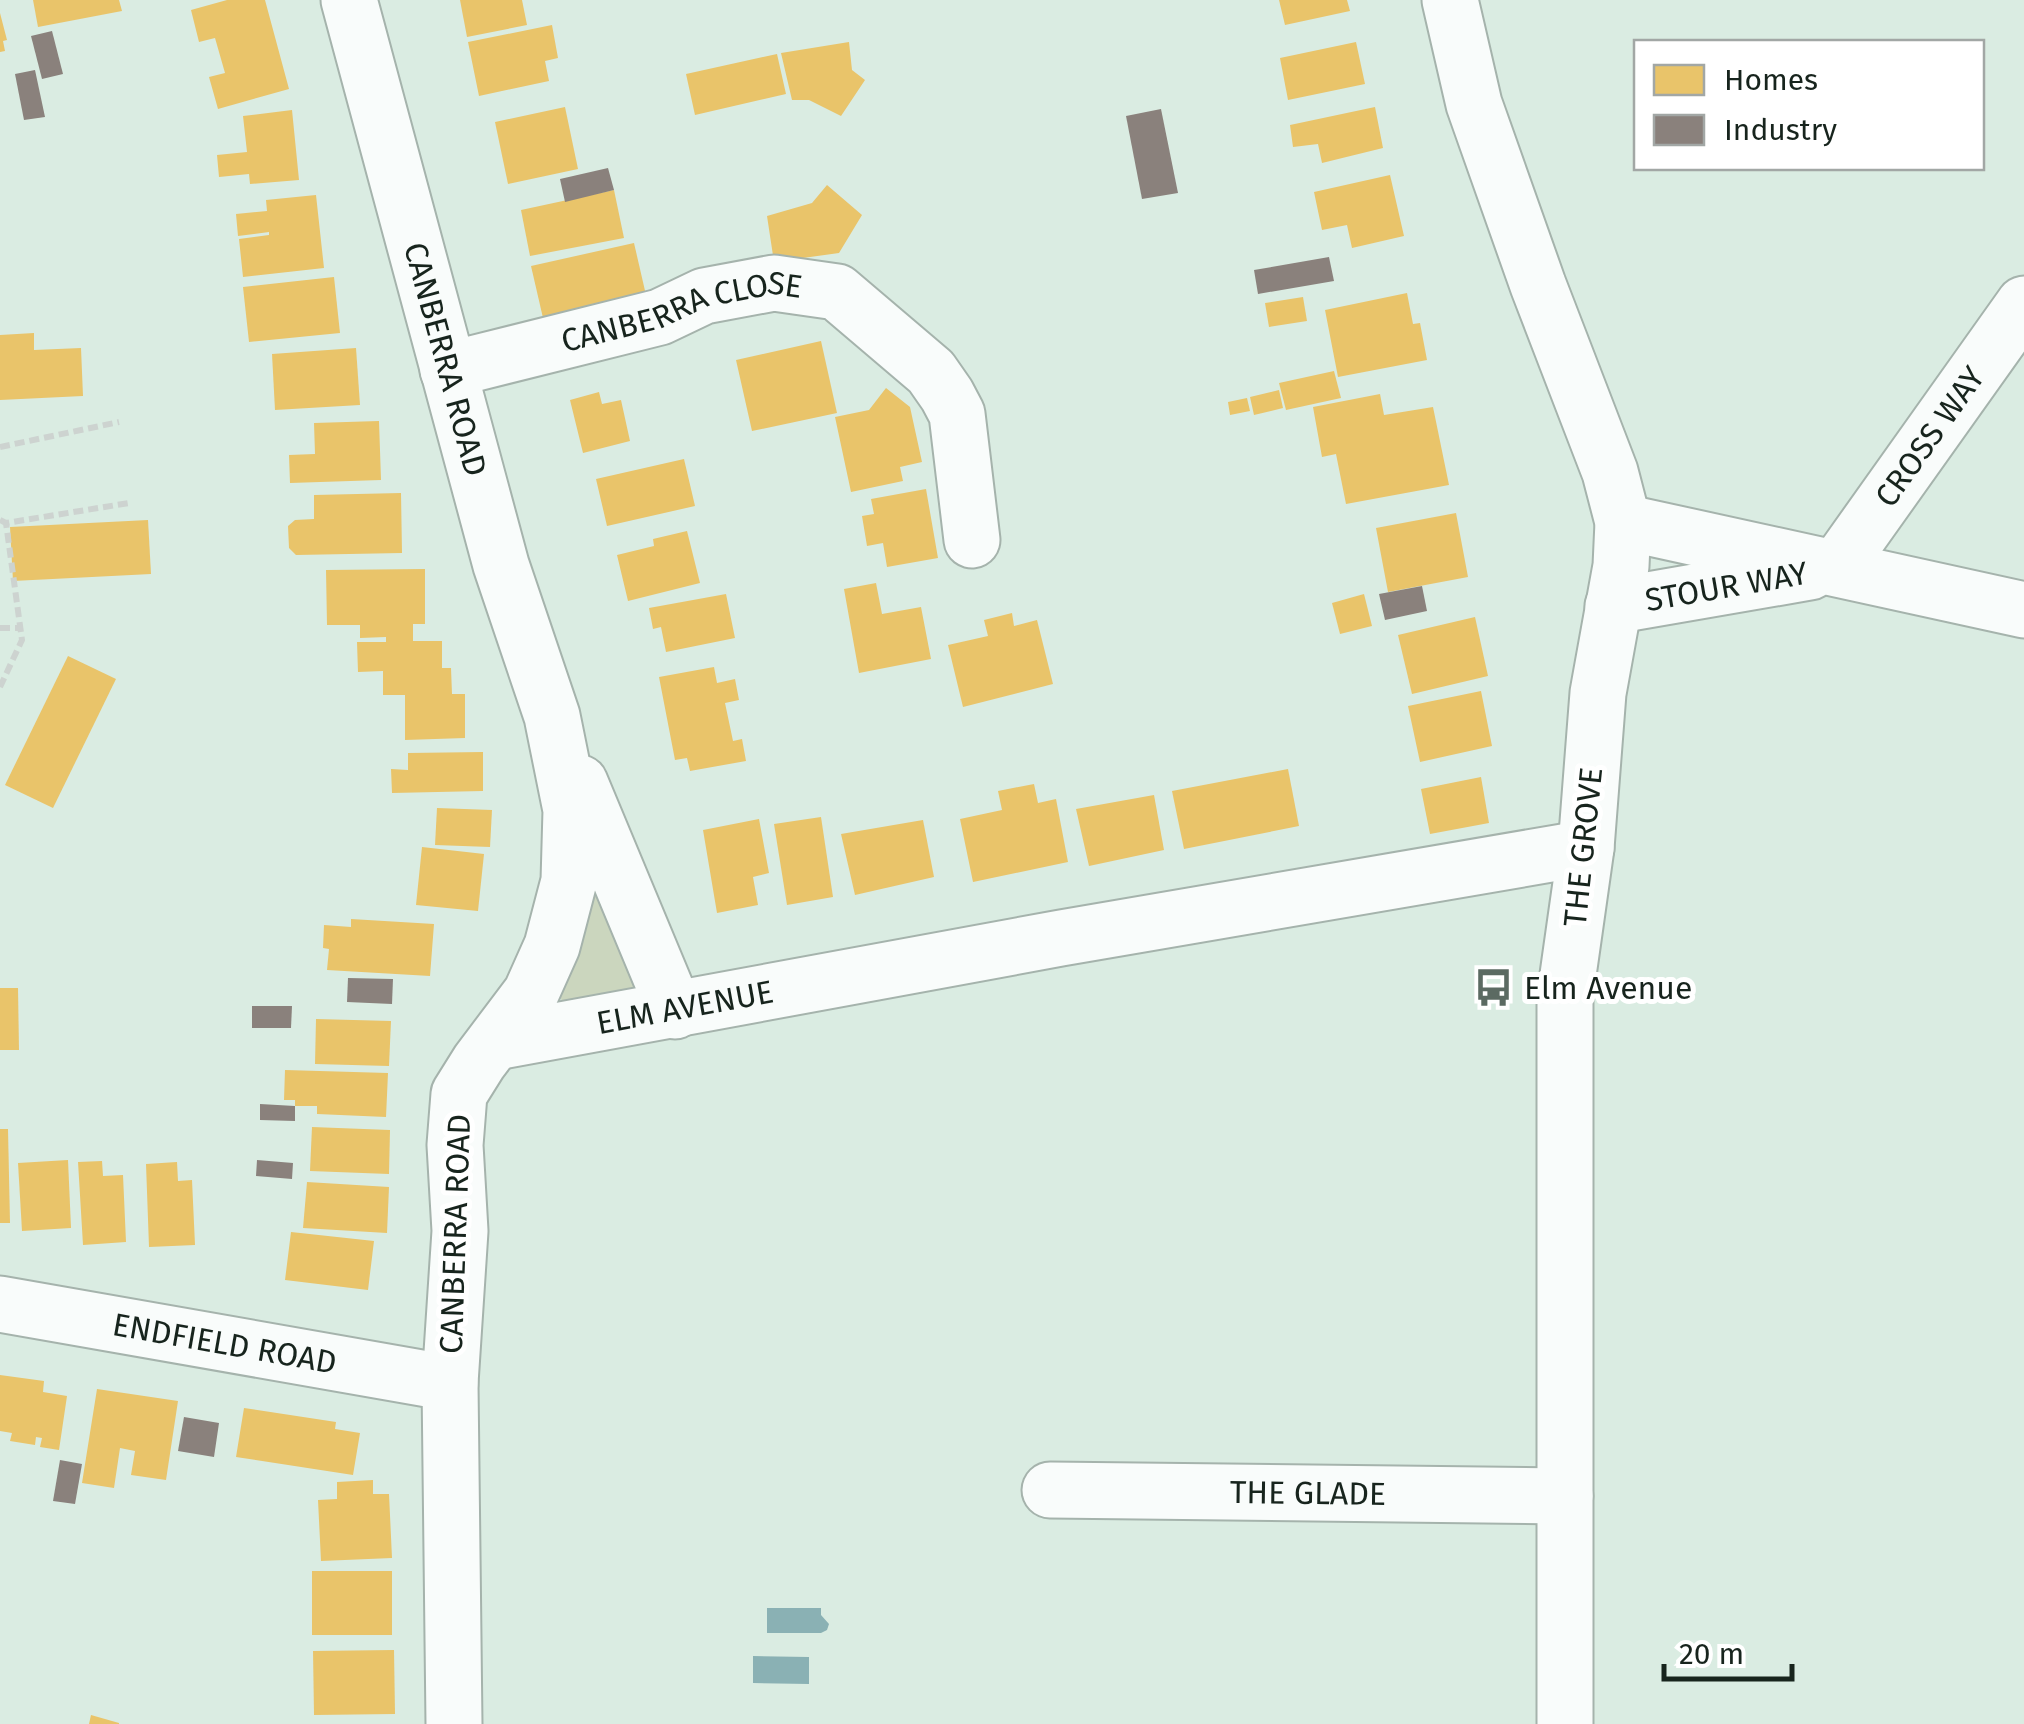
<svg xmlns="http://www.w3.org/2000/svg" width="2024" height="1724" font-family="'Fira Sans',sans-serif">
<rect width="100%" height="100%" fill="#daece2"/>
<polygon fill="#cbd6be" points="594,882 641,989 564,1007 560,996"/>
<g fill="#8ab1b4">
<polygon points="767,1608 821,1608 821,1615 829,1624 827,1630 821,1633 767,1633"/>
<polygon points="753,1656 809,1657 809,1684 753,1683"/>
</g>
<g fill="#e9c46a">
<polygon points="33,0 119,0 122,11 38,27"/>
<polygon points="227,0 265,0 289,89 218,109 209,77 225,73 215,38 199,42 191,10"/>
<polygon points="460,0 522,0 527,25 467,37"/>
<polygon points="1279,0 1347,0 1350,11 1285,25"/>
<polygon points="0,13 7,40 3,41 5,51 0,52"/>
<polygon points="552,25 558,58 545,61 549,81 479,96 468,42"/>
<polygon points="849,42 852,70 865,80 841,116 809,100 792,100 781,53"/>
<polygon points="1356,42 1365,84 1288,100 1280,58"/>
<polygon points="777,54 786,94 695,115 686,74"/>
<polygon points="565,107 578,169 508,184 495,122"/>
<polygon points="1375,107 1383,148 1322,163 1318,144 1293,147 1290,125"/>
<polygon points="292,110 299,180 250,184 249,174 219,177 217,155 247,152 243,116"/>
<polygon points="1390,175 1404,236 1352,248 1347,225 1322,230 1314,192"/>
<polygon points="827,185 862,215 839,253 774,262 767,216 812,203"/>
<polygon points="614,190 624,238 530,256 521,210"/>
<polygon points="316,195 324,268 243,277 239,239 269,235 269,232 238,236 236,214 267,211 266,200"/>
<polygon points="634,243 646,295 543,318 531,266"/>
<polygon points="334,277 340,333 249,342 243,287"/>
<polygon points="1407,293 1413,324 1420,323 1427,360 1338,377 1325,310"/>
<polygon points="1303,297 1307,321 1269,327 1265,303"/>
<polygon points="34,333 34,350 81,348 83,396 0,400 0,335"/>
<polygon points="821,341 837,413 752,431 736,360"/>
<polygon points="356,348 360,405 275,410 272,354"/>
<polygon points="1334,371 1341,398 1286,410 1279,383"/>
<polygon points="886,388 910,407 922,462 900,467 903,481 851,492 835,417 869,410"/>
<polygon points="1279,390 1283,408 1254,415 1250,397"/>
<polygon points="599,392 602,404 621,400 630,441 583,453 570,400"/>
<polygon points="1380,394 1384,415 1433,407 1449,485 1346,504 1336,454 1322,457 1313,407"/>
<polygon points="1247,398 1250,411 1230,415 1228,402"/>
<polygon points="379,421 381,480 290,483 289,455 315,454 314,423"/>
<polygon points="684,459 695,506 607,526 596,479"/>
<polygon points="926,489 938,558 887,567 883,543 867,546 862,516 874,514 871,499"/>
<polygon points="401,493 402,553 296,555 289,548 288,526 295,520 314,519 314,495"/>
<polygon points="1456,513 1468,577 1388,592 1376,528"/>
<polygon points="148,520 151,574 13,581 10,527"/>
<polygon points="687,531 700,583 628,601 617,555 654,546 653,539"/>
<polygon points="425,569 425,624 413,624 413,641 442,641 442,668 451,668 452,694 465,694 465,738 405,740 405,695 383,695 383,671 358,672 357,642 386,642 386,637 360,638 360,625 327,625 326,570"/>
<polygon points="876,583 882,614 921,607 931,659 859,673 844,589"/>
<polygon points="726,594 735,638 666,652 661,627 653,629 649,608"/>
<polygon points="1364,594 1372,626 1340,634 1332,603"/>
<polygon points="1012,613 1014,626 1037,620 1053,684 963,707 948,645 988,636 984,620"/>
<polygon points="1475,617 1488,676 1412,694 1398,635"/>
<polygon points="68,656 116,679 53,808 5,785"/>
<polygon points="714,667 717,683 735,679 739,700 725,703 733,741 742,739 746,761 690,771 687,758 675,760 659,677"/>
<polygon points="1481,691 1492,746 1420,762 1408,706"/>
<polygon points="483,752 483,791 392,793 391,769 408,770 408,753"/>
<polygon points="1288,769 1299,826 1184,849 1172,791"/>
<polygon points="1481,777 1489,823 1430,834 1421,789"/>
<polygon points="1034,784 1038,803 1056,799 1068,862 973,882 960,819 1002,810 998,791"/>
<polygon points="1154,795 1164,850 1089,866 1076,809"/>
<polygon points="437,808 492,810 490,847 435,845"/>
<polygon points="821,817 833,897 787,905 774,824"/>
<polygon points="759,819 769,873 753,877 758,905 717,913 703,830"/>
<polygon points="923,820 934,877 855,895 841,834"/>
<polygon points="422,847 484,854 478,911 416,905"/>
<polygon points="351,919 434,924 430,976 327,970 329,949 323,948 324,925 351,927"/>
<polygon points="0,988 18,988 19,1050 0,1050"/>
<polygon points="316,1019 391,1021 389,1066 315,1064"/>
<polygon points="285,1070 388,1073 386,1117 317,1114 317,1106 295,1106 295,1100 284,1100"/>
<polygon points="312,1127 390,1130 389,1174 310,1171"/>
<polygon points="0,1129 8,1129 10,1223 0,1223"/>
<polygon points="68,1160 71,1228 22,1231 18,1163"/>
<polygon points="102,1161 103,1176 123,1175 126,1242 83,1245 78,1162"/>
<polygon points="177,1162 178,1181 192,1180 195,1245 149,1247 146,1164"/>
<polygon points="307,1182 389,1187 387,1233 303,1228"/>
<polygon points="291,1232 374,1241 368,1290 285,1280"/>
<polygon points="0,1375 44,1381 43,1392 67,1396 59,1450 40,1447 42,1438 36,1437 35,1445 10,1441 12,1433 0,1431"/>
<polygon points="97,1389 178,1401 166,1480 131,1475 135,1451 120,1448 114,1488 82,1483"/>
<polygon points="244,1408 336,1422 335,1429 360,1433 353,1475 236,1457"/>
<polygon points="373,1480 373,1494 389,1494 392,1558 321,1561 318,1500 337,1499 337,1482"/>
<rect x="312" y="1571" width="80" height="64"/>
<polygon points="394,1650 395,1714 314,1715 313,1651"/>
<polygon points="91,1715 119,1723 119,1724 89,1724"/>
</g>
<g fill="#8a817c">
<polygon points="52,31 63,74 42,79 31,36"/>
<polygon points="35,70 45,117 24,120 15,74"/>
<polygon points="1161,109 1178,193 1142,199 1126,116"/>
<polygon points="608,168 614,190 565,202 560,179"/>
<polygon points="1329,257 1334,281 1258,294 1254,270"/>
<polygon points="1422,586 1427,611 1385,620 1379,594"/>
<polygon points="348,978 393,979 392,1004 347,1002"/>
<polygon points="252,1006 292,1006 291,1028 252,1028"/>
<polygon points="260,1104 295,1106 295,1121 260,1120"/>
<polygon points="257,1160 293,1163 292,1179 256,1176"/>
<polygon points="184,1417 219,1423 214,1457 178,1451"/>
<polygon points="60,1460 82,1464 75,1504 53,1501"/>
</g>
<g fill="none" stroke-linecap="round" stroke-linejoin="round">
<defs>
<g id="minor">
<path id="s1" d="M349 0 501 565 552 716 571 810 569 881 552 946 531 993 479 1062 459 1094 455 1145 460 1231 450 1383 454 1724"/>
<polyline points="1450,0 1474,104 1538,285 1610,472 1623,522 1621,566 1598,693 1586,848 1565,996 1565,1724"/>
<path id="s2" d="M448 370 660 317 704 296 774 283 837 292 931 372 947 395 957 414 972 540"/>
<polyline points="1623,522 2024,610"/>
<path id="s3" d="M1837 567 2024 304"/>
<path id="s4" d="M1613 606 1810 572"/>
<polyline points="580,783 675,1011"/>
<path id="s5" d="M496 1042 1061 938 1586 848"/>
<path id="s6" d="M0 1304 450 1383"/>
<path id="s7" d="M1050 1490 1565 1496"/>
</g>
</defs>
<use href="#minor" stroke="#a5b3ac" stroke-width="59"/>
<g stroke="#cdd3d0" stroke-width="6" stroke-dasharray="10 5" stroke-linecap="butt">
<polyline points="0,447 119,422"/>
<polyline points="0,520 6,523 129,503"/>
<polyline points="0,628 20,628"/>
<polyline points="0,687 22,640 6,523"/>
</g>
<use href="#minor" stroke="#f9fcfb" stroke-width="55"/>
</g>
<defs>
<symbol id="bus-bare" viewBox="-9 -9 18 18"><path d="M-5-6H5V4H4V6H2V4H-2V6H-4V4H-5ZM-3.5-4V0h7V-4ZM-3.5 1.2v1.5H-2V1.2ZM2 1.2v1.5H3.5V1.2Z" fill="#5b6a62" stroke="#fff" stroke-width="2.5" paint-order="stroke"/></symbol>
</defs>
<g fill-rule="evenodd">
<use href="#bus-bare" x="1466" y="960" width="55" height="55"/>
</g>
<g text-anchor="middle" stroke-width="10" stroke-linejoin="round" paint-order="stroke">
<g font-size="32" fill="#17241d" stroke="#fff">
<text dy="11" stroke="none"><textPath href="#s2" startOffset="242">CANBERRA CLOSE</textPath></text>
<text dy="11" stroke="none"><textPath href="#s1" startOffset="372">CANBERRA ROAD</textPath></text>
<text dy="11" stroke="none"><textPath href="#s3" startOffset="160">CROSS WAY</textPath></text>
<text dy="11" stroke="none"><textPath href="#s4" startOffset="115">STOUR WAY</textPath></text>
<text transform="translate(1583 847) rotate(-84)" y="11">THE GROVE</text>
<text dy="11" stroke="none"><textPath href="#s5" startOffset="192">ELM AVENUE</textPath></text>
<text transform="translate(455 1234) rotate(-88)" y="11">CANBERRA ROAD</text>
<text dy="11" stroke="none"><textPath href="#s6" startOffset="228">ENDFIELD ROAD</textPath></text>
<text dy="11" stroke="none"><textPath href="#s7" startOffset="258">THE GLADE</textPath></text>
</g>
<g font-size="32" fill="#17241d" stroke="#fff" text-anchor="start">
<text x="1524" y="999">Elm Avenue</text>
</g>
</g>
<rect x="1634" y="40" width="350" height="130" fill="#ffffff" stroke="#a2a7a5" stroke-width="2.5"/>
<rect x="1654" y="65" width="50" height="30" fill="#e9c46a" stroke="#a2a7a5" stroke-width="2.5"/>
<text x="1724" y="90" font-size="30" fill="#17241d">Homes</text>
<rect x="1654" y="115" width="50" height="30" fill="#8a817c" stroke="#a2a7a5" stroke-width="2.5"/>
<text x="1724" y="140" font-size="30" fill="#17241d">Industry</text>
<path d="M1664 1664v15h128v-15" fill="none" stroke="#17241d" stroke-width="5"/>
<text x="1679" y="1664" font-size="30" fill="#17241d" stroke="#ffffff" stroke-width="8" paint-order="stroke">20 m</text>
</svg>
